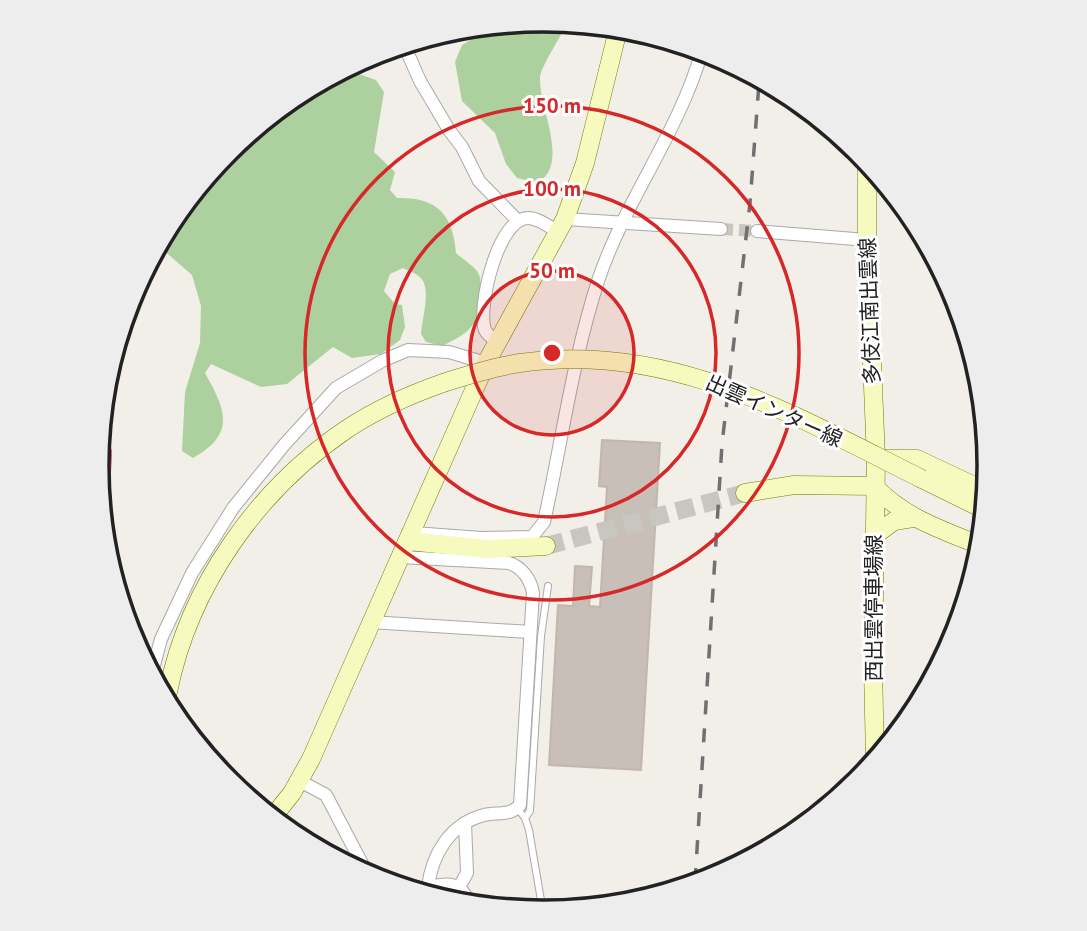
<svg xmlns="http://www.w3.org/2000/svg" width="1087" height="931" font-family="'PT Sans','Noto Sans JP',sans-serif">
<rect width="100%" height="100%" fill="#f2efe9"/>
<g fill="#add19e">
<path d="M544 19 567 24C561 36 540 68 540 78 539 108 570 163 538 183L517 178 506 164 495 133 462 101 455 62 462 45 479 35 480 32Z"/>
<path d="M348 70 376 80 384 92 374 152 395 172 390 190 397 198C437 197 453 214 456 253 461 258 474 266 477 271 481 276 481 286 481 292 479 326 471 332 442 346L426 342 421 334C422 319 430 294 423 281 419 274 409 271 403 268L390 274 384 291 395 304 402 305 405 327 400 340 381 354 352 358 333 347 287 384 261 387 211 364 205 373C226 410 236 434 193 458L182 451 185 392 200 343 201 306 192 275 162 249 228 150Z"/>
</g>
<polygon fill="#c7bfb8" stroke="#c4b6ab" stroke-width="2" points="602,440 660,443 641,770 549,765 558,605 573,606 575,566 592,567 589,606 600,607 607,487 599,486"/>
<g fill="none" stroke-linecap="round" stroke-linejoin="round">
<polyline stroke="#c8c6c1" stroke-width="12" stroke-dasharray="12 6" stroke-linecap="butt" points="721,229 757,231"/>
<polyline stroke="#c8c6c1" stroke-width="18" stroke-dasharray="18 9" stroke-linecap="butt" points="546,546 745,493"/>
<defs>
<g id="lane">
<polyline points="517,808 525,818 529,830 543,912"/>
<polyline points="525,818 530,811 541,636 548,586"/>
</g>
<g id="street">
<polyline points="405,47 420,81 449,130 462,147 479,181 518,221"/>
<polyline points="565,219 721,229"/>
<polyline points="757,231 867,240"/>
<path d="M497 341C492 338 488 336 485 330 477 307 498 218 528 218 538 218 550 227 558 232"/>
<path d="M414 533 481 538 532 537 544 522C562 441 573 357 599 278 626 199 679 132 702 51"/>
<path d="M400 557 509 563C522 567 531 580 533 593L520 805C511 816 497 812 484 815 450 824 432 854 428 887"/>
<polyline points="370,622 530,632"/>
<polyline points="153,669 161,639 192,573 233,508 284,445 336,388 382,361 408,350 449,352 486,363"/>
<polyline points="300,781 326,795 368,875"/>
<polyline points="459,887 467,873 465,823"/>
<path d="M424 888C441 885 456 879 466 896"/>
</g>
<g id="secondary">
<polyline points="867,162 867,240 876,459 873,667 875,758"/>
<polyline points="876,459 917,459 985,491"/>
<polyline points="922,479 981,508"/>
<path d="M745 493 794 485 874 486C902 516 937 528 974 543"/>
<polyline points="875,535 894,521 913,518"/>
<polyline points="408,541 488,549 546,546"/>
<path d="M168 692C189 586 258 489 347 429 377 409 409 395 443 383"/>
<polyline points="276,813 292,793 311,759 486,363 565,219 585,163 617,34"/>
</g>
<polyline id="highway" points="99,472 100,453"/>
</defs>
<use href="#lane" stroke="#a9a9a9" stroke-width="8"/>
<use href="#street" stroke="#a9a9a9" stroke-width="14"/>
<use href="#secondary" stroke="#707d05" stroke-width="19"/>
<use href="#highway" stroke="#dc2a67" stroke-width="24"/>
<use href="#lane" stroke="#fff" stroke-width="6"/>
<use href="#street" stroke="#fff" stroke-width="12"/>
<use href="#secondary" stroke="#f7fabf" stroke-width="18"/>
<use href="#highway" stroke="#e892a2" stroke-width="23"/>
<polyline stroke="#707070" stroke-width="3.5" stroke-dasharray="14 14" stroke-linecap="butt" points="695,882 722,444 750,203 759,83"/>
<defs>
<path id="secondary-bridge" d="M443 383C468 375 494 367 520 363 670 341 793 415 922 479"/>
</defs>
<use href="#secondary-bridge" stroke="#707d05" stroke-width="19" stroke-linecap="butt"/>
<use href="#secondary-bridge" stroke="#f7fabf" stroke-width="18"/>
</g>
<circle cx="552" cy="353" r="82" fill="#d62828" fill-opacity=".12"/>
<g fill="none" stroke="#d62828" stroke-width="3.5">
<circle cx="552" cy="353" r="82"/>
<circle cx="552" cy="353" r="164"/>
<circle cx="552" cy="353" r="247"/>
</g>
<g text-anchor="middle" stroke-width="6" stroke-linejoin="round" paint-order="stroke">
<g font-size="21" fill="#222" stroke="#fff">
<text transform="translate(870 311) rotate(-92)" y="7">多伎江南出雲線</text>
<text transform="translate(774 411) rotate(24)" y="7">出雲インター線</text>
<text transform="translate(874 608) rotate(-90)" y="7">西出雲停車場線</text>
</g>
</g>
<path d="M0 0H1087V931H0ZM109 466a434 434 0 1 1 868 0a434 434 0 1 1-868 0Z" fill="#ededed" fill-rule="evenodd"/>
<path fill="none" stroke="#222" stroke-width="3.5" d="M109 466a434 434 0 1 1 868 0a434 434 0 1 1-868 0Z"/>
<circle cx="552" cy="353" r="10" fill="#d62828" stroke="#fff" stroke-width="3.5"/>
<g font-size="21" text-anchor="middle" font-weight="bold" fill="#d62828" stroke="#fff" stroke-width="6" stroke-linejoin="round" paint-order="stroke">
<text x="552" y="113">150 m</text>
<text x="552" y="196">100 m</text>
<text x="552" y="278">50 m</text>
</g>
</svg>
